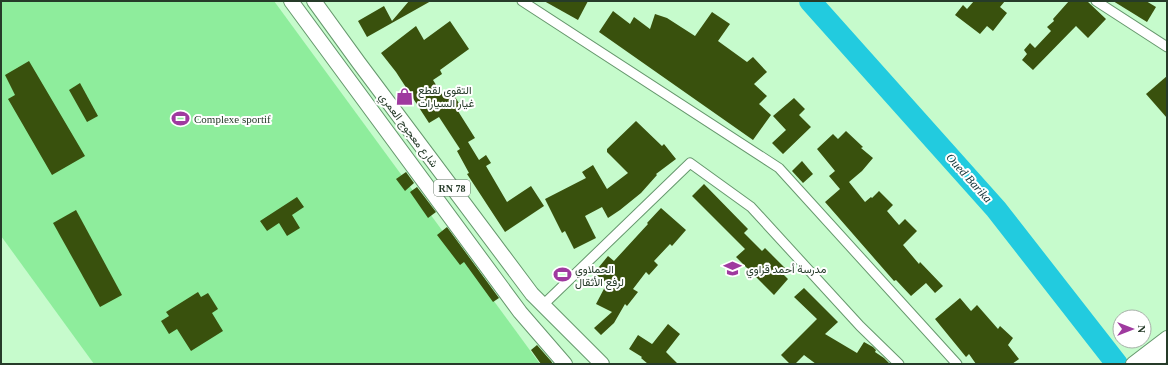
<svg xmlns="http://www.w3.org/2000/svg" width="1168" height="365" font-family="'Times New Roman',Vazirmatn,serif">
<rect width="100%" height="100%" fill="#c6fbcc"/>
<polygon fill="#8eed9c" points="1,1 274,1 540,364 94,364 1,236"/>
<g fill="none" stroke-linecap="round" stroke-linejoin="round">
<polyline stroke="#22cbdf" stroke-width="22" points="810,1 996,209 1117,364"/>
</g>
<g fill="#39510d">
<polygon points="409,1 431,1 367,37 358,21 384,6 392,21"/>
<polygon points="544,1 588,1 578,20"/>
<polygon points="974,1 1005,1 1000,7 1007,13 993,31 987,26 980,34 955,15 963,5 967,9"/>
<polygon points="1069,1 1087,1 1106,19 1088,38 1076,26 1033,70 1022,60 1027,54 1024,50 1030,43 1035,48 1051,31 1047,27 1054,21 1053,19"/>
<polygon points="1113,1 1146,1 1156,7 1147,22"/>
<polygon points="613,11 630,24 634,17 650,29 655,14 667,18 695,36 712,12 730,24 718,41 747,62 753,57 767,72 754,84 767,96 759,104 771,115 753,140 599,32"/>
<polygon points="450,21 469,49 440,70 442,74 433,80 443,96 451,90 460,105 456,108 475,138 468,142 479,160 486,155 491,163 486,166 507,202 531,186 544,206 505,232 467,174 469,173 457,151 460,149 439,117 429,123 396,72 381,53 416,26 424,40"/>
<polygon points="29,61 85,156 52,175 8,99 15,95 5,75"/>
<polygon points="1167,76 1167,118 1146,94"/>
<polygon points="80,83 98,116 87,122 69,90"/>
<polygon points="794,98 805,109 799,115 811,127 783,154 772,143 786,130 773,116"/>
<polygon points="636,121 662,146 664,144 676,159 656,174 657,175 641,193 620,210 608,218 602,207 585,216 596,238 574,249 565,231 562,233 545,199 586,178 582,172 593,165 607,189 628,173 607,152 607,149"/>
<polygon points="846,131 863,147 861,148 873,158 862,171 849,182 865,202 871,197 872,198 879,191 893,205 887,211 899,225 905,219 917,231 903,245 919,264 920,262 943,286 935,293 926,283 911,296 896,280 894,281 825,202 840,189 829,176 835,171 817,149 833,134 838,139"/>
<polygon points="802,161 813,174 803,183 792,171"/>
<polygon points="406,172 414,183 405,191 396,179"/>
<polygon points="704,184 748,229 744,233 762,251 765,248 786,269 782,273 788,279 774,295 736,257 745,249 692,196"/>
<polygon points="417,187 436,212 428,218 410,192"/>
<polygon points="297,197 304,207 292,215 300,228 287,236 279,223 267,231 260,221"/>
<polygon points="661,208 686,230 672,246 670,244 654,261 658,265 649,275 646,272 633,289 638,292 627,306 625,304 614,323 601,335 594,328 612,312 596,304 607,283 594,273 608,256 614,261 648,224 647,223"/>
<polygon points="76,210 122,295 100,307 53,223"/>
<polygon points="447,227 499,298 493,302 464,262 460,265 437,235"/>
<polygon points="804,288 838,322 825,334 857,353 864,342 873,347 876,350 875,352 884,358 890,364 816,364 804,355 795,364 790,364 781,355 817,319 794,297"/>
<polygon points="198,292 201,297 208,293 218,309 212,313 223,331 191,351 177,329 169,334 161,321 169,316 166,312"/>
<polygon points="960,298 971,311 977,305 998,329 1000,326 1013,338 1008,345 1019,359 1012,364 976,364 969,354 966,357 935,319"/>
<polygon points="668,324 680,334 666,352 678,364 648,364 641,358 642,357 629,349 638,335 652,344 653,343"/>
<polygon points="537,345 551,361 553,364 541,364 531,350"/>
</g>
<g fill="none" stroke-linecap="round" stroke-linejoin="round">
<defs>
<g id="minor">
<polyline points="522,1 779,168 957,364"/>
<polyline points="1096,1 1167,47"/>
<polyline points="543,305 690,163 751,207 860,326 899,364"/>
</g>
<g id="primary">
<polyline points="291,1 520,312 565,364"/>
<polyline points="314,1 359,63 532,294 602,364"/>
<polyline points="1133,364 1167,338"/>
<polyline points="1152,364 1167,353"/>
</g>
</defs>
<use href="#minor" stroke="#66986d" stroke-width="11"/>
<use href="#primary" stroke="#66986d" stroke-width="16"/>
<use href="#minor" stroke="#fff" stroke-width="9"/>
<use href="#primary" stroke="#fff" stroke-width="14"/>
</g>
<defs>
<symbol id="shop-bare" viewBox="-9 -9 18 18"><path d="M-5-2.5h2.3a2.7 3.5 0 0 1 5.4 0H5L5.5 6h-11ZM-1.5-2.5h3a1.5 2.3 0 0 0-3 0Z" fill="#9f3a9f" stroke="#fff" stroke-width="2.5" paint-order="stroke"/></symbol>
<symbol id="stadium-bare" viewBox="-9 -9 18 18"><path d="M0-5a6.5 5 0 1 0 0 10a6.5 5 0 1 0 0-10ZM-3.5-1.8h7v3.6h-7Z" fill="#9f3a9f" stroke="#fff" stroke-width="2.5" paint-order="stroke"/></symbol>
<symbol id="school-bare" viewBox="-9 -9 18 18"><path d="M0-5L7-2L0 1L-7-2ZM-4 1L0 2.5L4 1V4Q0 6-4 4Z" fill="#9f3a9f" stroke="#fff" stroke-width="2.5" paint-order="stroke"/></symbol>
</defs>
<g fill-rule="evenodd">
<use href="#shop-bare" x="392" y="84" width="25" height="25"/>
<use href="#stadium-bare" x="168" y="106" width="25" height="25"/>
<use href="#school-bare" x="720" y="256" width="25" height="25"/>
<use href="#stadium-bare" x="550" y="262" width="25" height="25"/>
</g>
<g text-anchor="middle" stroke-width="4" stroke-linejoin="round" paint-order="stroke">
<rect fill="#fff" stroke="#677669" stroke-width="1" x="434" y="180" width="36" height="16" rx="3"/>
<g font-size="10" font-weight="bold" fill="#263b29">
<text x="452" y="192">RN 78</text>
</g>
<g font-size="11" fill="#263b29" stroke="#fff" text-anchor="start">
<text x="418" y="94">التقوى لقطع<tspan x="418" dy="13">غيار السيارات</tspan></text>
<text x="194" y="123">Complexe sportif</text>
<text x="575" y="273">الحملاوي<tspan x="575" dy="13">لرفع الأثقال</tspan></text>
<text x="746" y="273">مدرسة أحمد قراوي</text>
</g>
<g font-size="11" fill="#263b29" stroke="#fff">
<text transform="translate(409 130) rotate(53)" y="4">شارع معجوج العمري</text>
</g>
<g font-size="12" font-style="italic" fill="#143338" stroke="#fff">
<text transform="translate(969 178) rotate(48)" y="4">Oued Barika</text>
</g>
</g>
<rect width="1168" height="365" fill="none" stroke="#263b29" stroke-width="4"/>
<g transform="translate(1132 329) rotate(90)"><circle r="19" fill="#ffffff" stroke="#a8b1a9"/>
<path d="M0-3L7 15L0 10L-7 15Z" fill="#9f3a9f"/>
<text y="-6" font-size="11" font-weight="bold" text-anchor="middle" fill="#263b29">N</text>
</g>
</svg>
